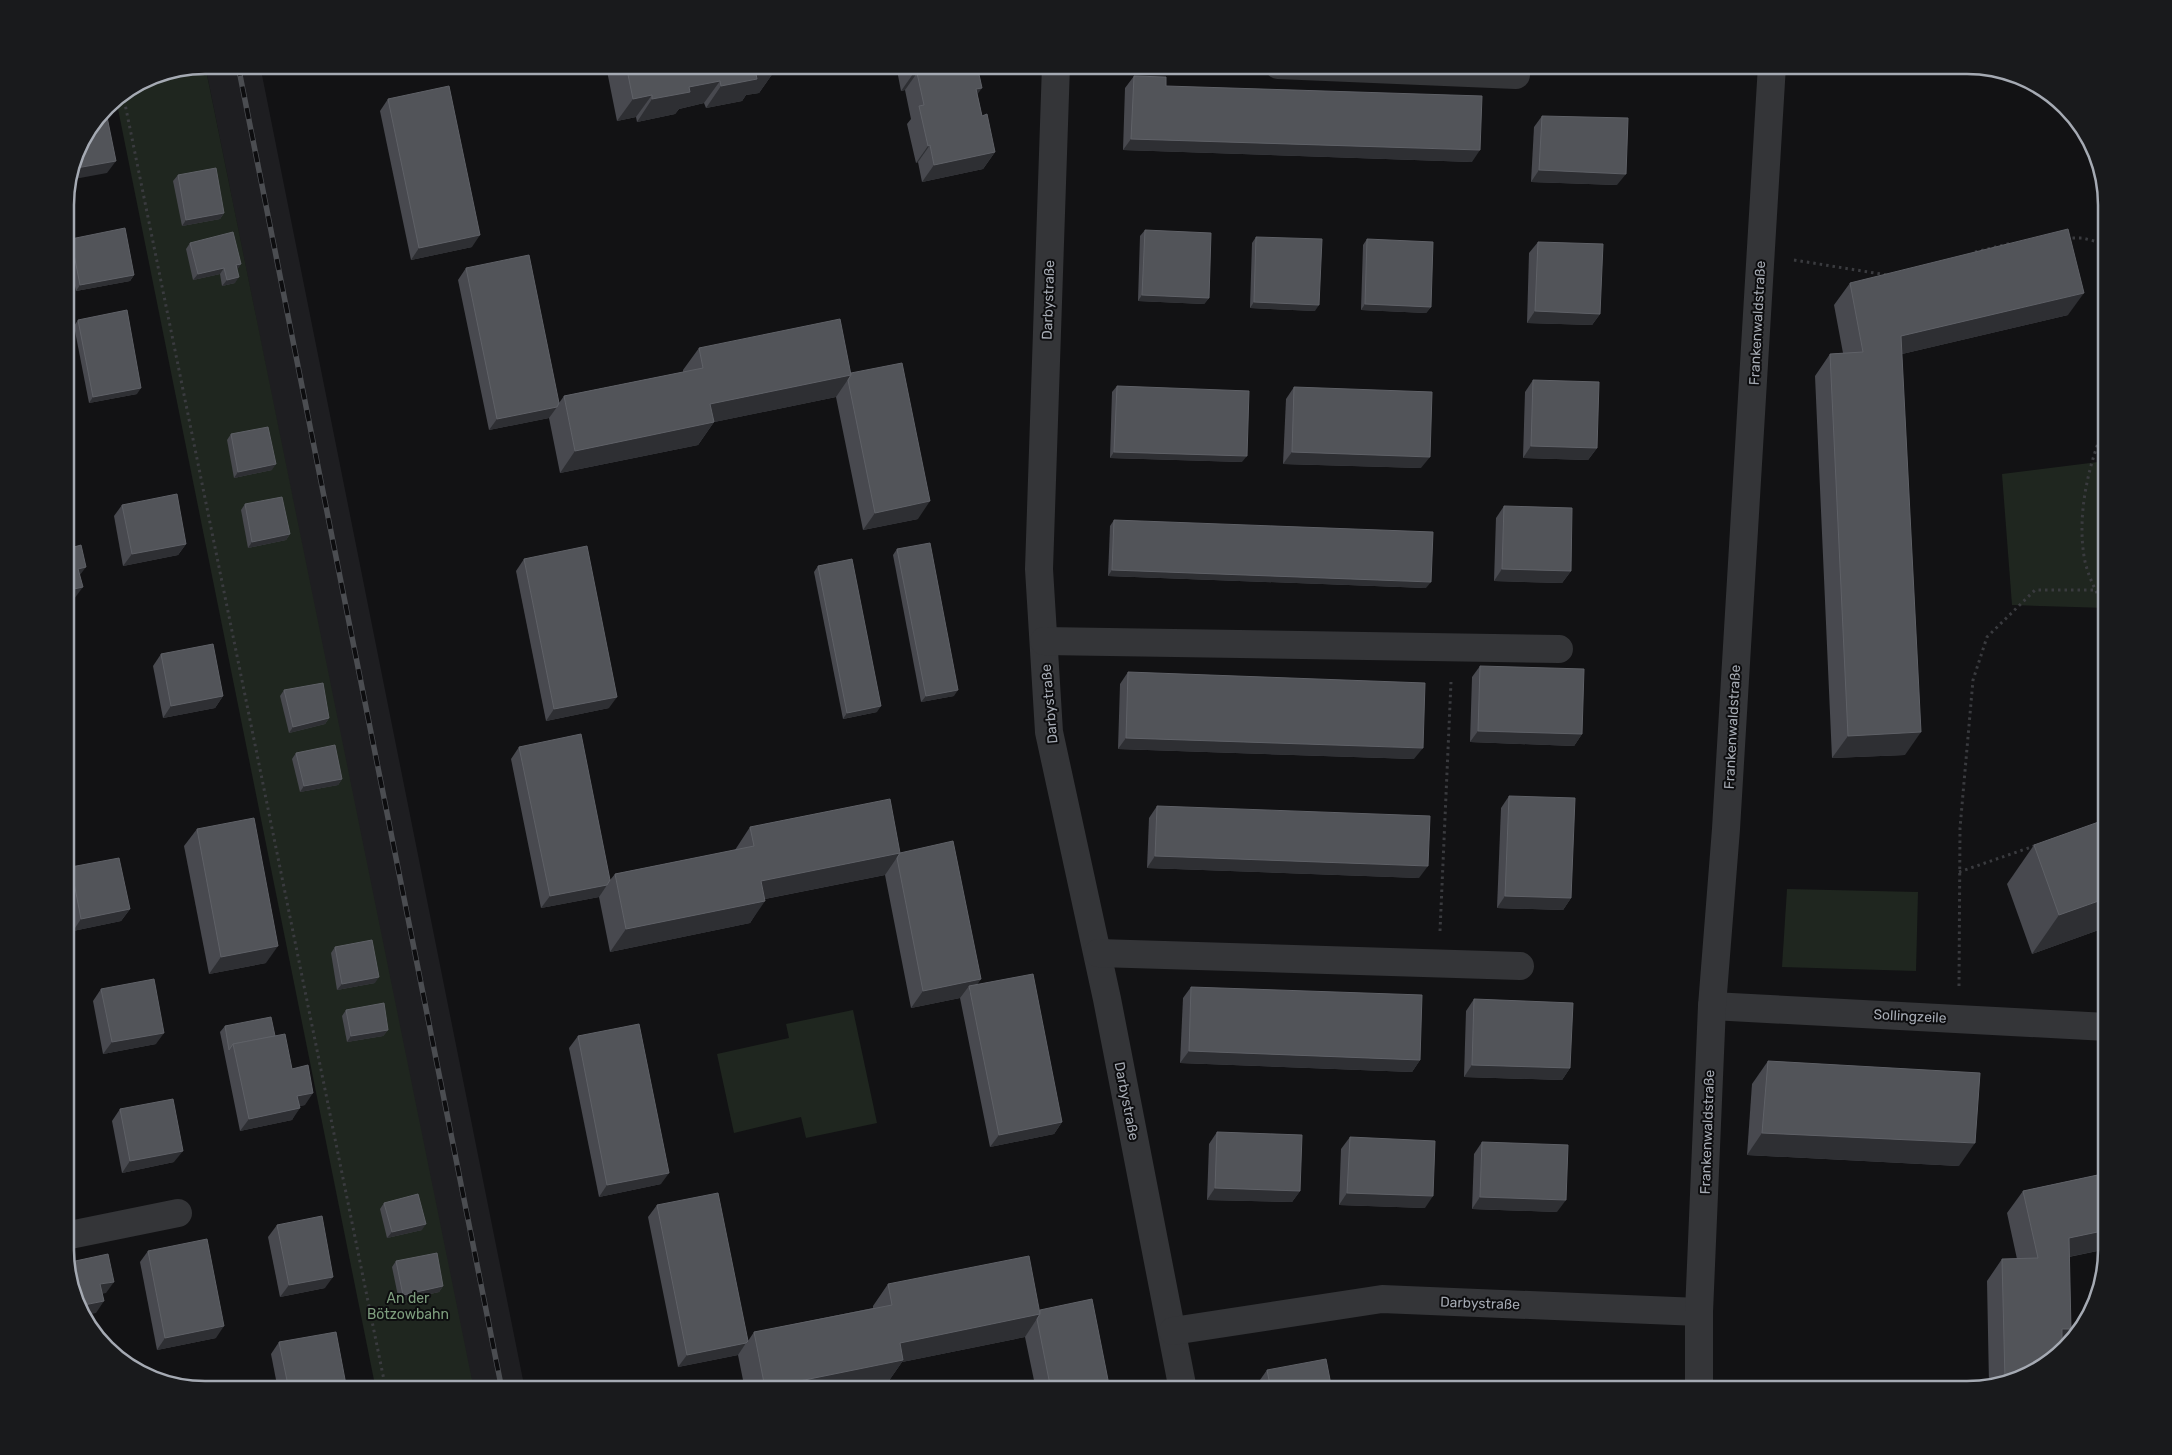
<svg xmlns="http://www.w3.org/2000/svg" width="2172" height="1455" font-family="Rubik,sans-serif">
<rect width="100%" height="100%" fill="#121214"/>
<polygon fill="#1e1e21" points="205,65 260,65 525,1390 472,1390"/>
<g fill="#1f261f">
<polygon points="205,65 474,1390 376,1390 116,99 151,76"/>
<polygon points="2098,462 2107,528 2107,608 2012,605 2002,474"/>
<polygon points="1787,889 1918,892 1916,971 1782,967"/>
<polygon points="853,1010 877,1123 806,1138 801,1117 734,1133 717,1054 789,1038 786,1024"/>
</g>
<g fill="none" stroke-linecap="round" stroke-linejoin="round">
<g stroke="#3a3b3f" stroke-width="3" stroke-dasharray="2.5 4" stroke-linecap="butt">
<polyline points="123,94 386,1390"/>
<polyline points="2066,238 2082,238 2107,244"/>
<polyline points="1975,252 2012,243"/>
<polyline points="1794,260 1887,275"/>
<path d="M2107 421C2089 461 2077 512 2084 556 2087 576 2098 595 2107 612"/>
<polyline points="1959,872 2037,845"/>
<polyline points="1440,931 1451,682"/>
<polyline points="1959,986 1960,828 1973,680 1987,637 2035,590 2095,590"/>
</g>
<g stroke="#343538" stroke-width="28">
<polyline points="1056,65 1039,569 1049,732 1107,999 1183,1390"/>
<polyline points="1278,65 1516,75"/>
<polyline points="1044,641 1559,649"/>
<polyline points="1098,953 1520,966"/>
<polyline points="1712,1006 2107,1027"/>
<polyline points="65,1236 178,1213"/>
<polyline points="1173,1331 1382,1299 1699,1312"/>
<polyline points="1699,1390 1699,1312 1712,1006 1726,829 1772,65"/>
</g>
<defs>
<polyline id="rail" points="238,65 502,1390"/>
</defs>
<use href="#rail" stroke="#4b4d51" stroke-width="5.5"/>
<use href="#rail" stroke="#0d0d0f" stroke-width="4" stroke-dasharray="11" stroke-linecap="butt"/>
</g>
<g fill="#48494f">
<polygon points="607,65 809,65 773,73 759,93 746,95 742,101 706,108 704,103 679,109 675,114 637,122 636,117 617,121 606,66"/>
<polygon points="896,65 971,65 982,116 995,152 983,169 922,182 918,162 916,163 907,124 911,119 905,90 901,91"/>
<polygon points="1134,76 1166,86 1472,162 1123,150 1125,88"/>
<polygon points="388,99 472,247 411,260 380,111"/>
<polygon points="1542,116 1617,185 1531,182 1534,127"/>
<polygon points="178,175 224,213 220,219 182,226 173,181"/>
<polygon points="1145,230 1209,298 1204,304 1138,301 1140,236"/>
<polygon points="1256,237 1315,311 1250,308 1252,243"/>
<polygon points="71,239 134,275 130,281 76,291 67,245"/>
<polygon points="1367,239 1431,307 1426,313 1361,310 1363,245"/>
<polygon points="1538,242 1600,314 1592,325 1527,323 1529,253"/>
<polygon points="190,243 241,264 237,269 235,283 222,286 220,274 193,280 186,249"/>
<polygon points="466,268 559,403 564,396 683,372 683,370 699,348 851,373 918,519 863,530 836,397 714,422 698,445 560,473 549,418 489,430 458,280"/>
<polygon points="1850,283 2068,315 1902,354 1905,755 1832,758 1815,376 1830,354 1843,353 1834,305"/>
<polygon points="78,320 137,394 89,403 74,326"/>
<polygon points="1533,380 1597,448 1588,460 1523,458 1525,392"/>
<polygon points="1117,386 1242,462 1110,458 1112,392"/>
<polygon points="1294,387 1421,468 1283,464 1286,399"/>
<polygon points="231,434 272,470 234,478 227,440"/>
<polygon points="245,504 290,534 286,540 248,548 241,510"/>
<polygon points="122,505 186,544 178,555 123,566 114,516"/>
<polygon points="1504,506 1571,571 1562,583 1494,581 1496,518"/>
<polygon points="1114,520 1426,588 1108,576 1110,526"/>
<polygon points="897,549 954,696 921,702 893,555"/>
<polygon points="524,559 609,708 546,721 516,571"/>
<polygon points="818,566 877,712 843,719 814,572"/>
<polygon points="161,654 223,696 215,708 163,718 153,666"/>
<polygon points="1480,666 1582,734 1574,746 1470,742 1472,677"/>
<polygon points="1128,672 1414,759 1118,749 1120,684"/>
<polygon points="284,690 329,718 325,724 289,733 280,696"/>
<polygon points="519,747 610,880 615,874 735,850 750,827 900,853 981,979 977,984 1062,1122 1054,1134 990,1147 960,998 911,1008 885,875 765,899 750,923 610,952 599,897 541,908 511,759"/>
<polygon points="296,753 342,779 338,785 300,792 292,759"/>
<polygon points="1509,796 1571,898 1563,910 1497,908 1501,808"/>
<polygon points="1157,806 1419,878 1147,868 1149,818"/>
<polygon points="197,829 266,963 209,974 184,846"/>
<polygon points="2034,845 2107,927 2032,954 2007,884"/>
<polygon points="71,867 130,909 121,921 73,931 65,891 65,875"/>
<polygon points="335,947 375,983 337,990 331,953"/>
<polygon points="1191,987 1420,1060 1412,1072 1180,1063 1183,998"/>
<polygon points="101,989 156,1044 103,1054 93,1001"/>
<polygon points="1474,999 1570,1068 1562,1080 1464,1077 1466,1011"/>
<polygon points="346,1010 388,1030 383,1036 347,1042 342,1016"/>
<polygon points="225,1026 275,1036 292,1069 305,1105 299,1106 292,1120 240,1131 220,1032"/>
<polygon points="578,1036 661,1184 599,1197 569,1048"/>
<polygon points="1768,1061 1959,1166 1747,1155 1752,1084"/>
<polygon points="120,1109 174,1162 122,1173 112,1121"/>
<polygon points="1217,1132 1300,1191 1292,1202 1207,1200 1209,1144"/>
<polygon points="1350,1137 1425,1208 1339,1205 1341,1149"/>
<polygon points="1482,1142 1557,1212 1472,1209 1474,1154"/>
<polygon points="2107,1173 2107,1249 2069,1257 2071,1329 2062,1342 2037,1371 1989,1384 1987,1281 2002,1259 2017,1259 2007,1213 2023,1191"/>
<polygon points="384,1203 422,1230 387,1238 380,1209"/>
<polygon points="657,1205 748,1341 754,1332 873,1308 873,1306 888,1284 1040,1310 1110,1390 1036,1390 1025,1337 902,1362 888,1382 847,1390 745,1390 738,1355 678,1367 648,1217"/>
<polygon points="277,1225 325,1288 280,1297 268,1237"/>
<polygon points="148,1251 216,1338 157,1350 140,1262"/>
<polygon points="396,1261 443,1286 439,1292 399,1301 392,1267"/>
<polygon points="279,1342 347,1390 278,1390 271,1354"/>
<polygon points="1267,1370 1332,1390 1256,1390 1255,1387"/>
</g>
<g fill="#2e2f33">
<polygon points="778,65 809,65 773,73 759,93 746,95 742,101 706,108 721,86 756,74 774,70"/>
<polygon points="917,73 905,90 901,91 913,74"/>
<polygon points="720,81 704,103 679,109 675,114 637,122 652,99 689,87"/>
<polygon points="982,88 969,106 976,89"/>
<polygon points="652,95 636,117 617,121 633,99"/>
<polygon points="1131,139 1480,150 1472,162 1123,150"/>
<polygon points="930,145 918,162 916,163 928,146"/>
<polygon points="995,152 983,169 922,182 934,165"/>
<polygon points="116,161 107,173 69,180 71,169"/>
<polygon points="1539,170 1626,174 1617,185 1531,182"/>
<polygon points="224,213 220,219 182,226 186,220"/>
<polygon points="480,235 472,247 411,260 419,248"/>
<polygon points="241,264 237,270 236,265"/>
<polygon points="224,268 220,274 193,280 198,274"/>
<polygon points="134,275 130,281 76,291 80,285"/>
<polygon points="239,277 235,283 222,286 227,280"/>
<polygon points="2084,293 2068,315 1885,358 1901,336"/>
<polygon points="1142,295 1209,298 1204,304 1138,301"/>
<polygon points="1254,302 1319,305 1315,311 1250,308"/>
<polygon points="1365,304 1431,307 1426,313 1361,310"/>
<polygon points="1535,311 1600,314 1592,325 1527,323"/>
<polygon points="851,375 836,397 695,426 710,404"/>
<polygon points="141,388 137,394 89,403 93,397"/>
<polygon points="557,407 549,418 489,430 497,419"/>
<polygon points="714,422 698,445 560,473 575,451"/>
<polygon points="1531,446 1597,448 1588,460 1523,458"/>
<polygon points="1114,452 1247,456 1242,462 1110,458"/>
<polygon points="1292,452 1430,457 1421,468 1283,464"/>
<polygon points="276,464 272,470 234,478 238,472"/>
<polygon points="930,501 918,519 863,530 875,513"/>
<polygon points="290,534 286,540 248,548 252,542"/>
<polygon points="186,544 178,555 123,566 132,554"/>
<polygon points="86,567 77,579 78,569"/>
<polygon points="1502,569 1571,571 1562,583 1494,581"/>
<polygon points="1112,570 1431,582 1426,588 1108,576"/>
<polygon points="83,587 74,599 65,601 65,591"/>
<polygon points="958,690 954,696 921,702 926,696"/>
<polygon points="223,696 215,708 163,718 171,706"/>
<polygon points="617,697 609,708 546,721 554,709"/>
<polygon points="881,706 877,712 843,719 847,713"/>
<polygon points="329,718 325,724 289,733 293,727"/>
<polygon points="1478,731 1582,734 1574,746 1470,742"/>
<polygon points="1921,732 1905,755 1832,758 1848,736"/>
<polygon points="1126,738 1423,748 1414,759 1118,749"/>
<polygon points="342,779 338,785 300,792 304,786"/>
<polygon points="900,853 885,875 745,903 761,881"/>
<polygon points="1155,856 1428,866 1419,878 1147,868"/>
<polygon points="607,885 599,897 541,908 550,896"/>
<polygon points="1505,896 1571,898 1563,910 1497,908"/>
<polygon points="2107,898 2107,927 2032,954 2059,915"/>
<polygon points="765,901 750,923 610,952 626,929"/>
<polygon points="130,909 121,921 73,931 81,919"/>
<polygon points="278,946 266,963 209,974 221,957"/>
<polygon points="379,977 375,983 337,990 342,984"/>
<polygon points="981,979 970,994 969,986 960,998 911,1008 923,991"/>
<polygon points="388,1030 383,1036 347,1042 351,1036"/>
<polygon points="164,1033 156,1044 103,1054 112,1042"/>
<polygon points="1189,1051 1420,1060 1412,1072 1180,1063"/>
<polygon points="1472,1065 1570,1068 1562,1080 1464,1077"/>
<polygon points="313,1093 305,1105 289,1108 297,1096"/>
<polygon points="300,1108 292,1120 240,1131 249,1119"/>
<polygon points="1062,1122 1054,1134 990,1147 999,1135"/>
<polygon points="1762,1133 1975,1143 1959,1166 1747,1155"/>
<polygon points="183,1151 174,1162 122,1173 130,1161"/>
<polygon points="669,1173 661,1184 599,1197 607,1185"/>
<polygon points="1215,1188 1300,1191 1292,1202 1207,1200"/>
<polygon points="1347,1193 1433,1196 1425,1208 1339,1205"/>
<polygon points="1480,1197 1566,1200 1557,1212 1472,1209"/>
<polygon points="426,1224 422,1230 387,1238 392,1232"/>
<polygon points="2107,1230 2107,1249 2053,1260 2069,1238"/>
<polygon points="333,1277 325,1288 280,1297 289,1285"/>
<polygon points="114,1282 106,1293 92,1296 100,1284"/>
<polygon points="443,1286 439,1292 399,1301 403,1295"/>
<polygon points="104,1301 96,1313 82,1316 79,1306"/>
<polygon points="1040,1314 1025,1337 902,1362 888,1382 847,1390 763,1390 765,1388 900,1343"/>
<polygon points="224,1326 216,1338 157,1350 165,1338"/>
<polygon points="2062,1329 2071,1329 2056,1351"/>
<polygon points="746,1343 738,1355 678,1367 687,1355"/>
</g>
<g fill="#525459" stroke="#5f6167">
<polygon points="626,65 773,65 774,70 756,74 757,79 721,86 720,81 689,87 690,92 652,99 652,95 633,99"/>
<polygon points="911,65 971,65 972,72 978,70 982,88 976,89 982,116 987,114 995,152 934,165 930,145 928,146 919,106 924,105 917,73 913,74"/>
<polygon points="1134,76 1166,77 1166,86 1482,96 1480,150 1131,139"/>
<polygon points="449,86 480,235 419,248 388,99"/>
<polygon points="105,107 116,161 71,169 76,151"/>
<polygon points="1542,116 1628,118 1626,174 1539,170"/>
<polygon points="216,168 224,213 186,220 178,175"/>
<polygon points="125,228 134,275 80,285 71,239"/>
<polygon points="2068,229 2084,293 1901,336 1921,732 1848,736 1830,354 1863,352 1850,283"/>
<polygon points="1145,230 1211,233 1209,298 1142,295"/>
<polygon points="233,232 241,264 236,265 239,277 227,280 224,268 198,274 190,243"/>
<polygon points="1256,237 1322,239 1319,305 1254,302"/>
<polygon points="1367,239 1433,242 1431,307 1365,304"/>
<polygon points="1538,242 1603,244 1600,314 1535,311"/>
<polygon points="529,255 559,403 557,407 497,419 466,268"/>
<polygon points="127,310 141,388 93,397 78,320"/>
<polygon points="840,319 851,375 710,404 714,422 575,451 564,396 703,368 699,348"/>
<polygon points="902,363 930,501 875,513 848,380 851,375 851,373"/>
<polygon points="1533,380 1599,382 1597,448 1531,446"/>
<polygon points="1117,386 1249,391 1247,456 1114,452"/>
<polygon points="1294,387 1432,392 1430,457 1292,452"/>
<polygon points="268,427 276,464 238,472 231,434"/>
<polygon points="177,494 186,544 132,554 122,505"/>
<polygon points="282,497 290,534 252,542 245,504"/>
<polygon points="1504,506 1572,508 1571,571 1502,569"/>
<polygon points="1114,520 1433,532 1431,582 1112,570"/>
<polygon points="69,526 74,547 81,545 86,567 78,569 83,587 65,591 65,527"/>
<polygon points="930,543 958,690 926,696 897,549"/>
<polygon points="587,546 617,697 554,709 524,559"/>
<polygon points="852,559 881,706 847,713 818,566"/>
<polygon points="213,644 223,696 171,706 161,654"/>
<polygon points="1480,666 1584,669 1582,734 1478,731"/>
<polygon points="1128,672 1425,683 1423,748 1126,738"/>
<polygon points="323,683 329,718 293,727 284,690"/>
<polygon points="581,734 610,880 607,885 550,896 519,747"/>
<polygon points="335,745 342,779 304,786 296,753"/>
<polygon points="1509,796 1575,798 1571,898 1505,896"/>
<polygon points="890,799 900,853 761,881 765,901 626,929 615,874 754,846 750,827"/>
<polygon points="1157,806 1430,816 1428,866 1155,856"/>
<polygon points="254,818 278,946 221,957 197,829"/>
<polygon points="2107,819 2107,898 2059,915 2034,845"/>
<polygon points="953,841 981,979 923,991 897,858 900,853"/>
<polygon points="119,858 130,909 81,919 71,867"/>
<polygon points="372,940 379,977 342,984 335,947"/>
<polygon points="1033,974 1062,1122 999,1135 969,986"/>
<polygon points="154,979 164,1033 112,1042 101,989"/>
<polygon points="1191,987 1422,995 1420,1060 1189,1051"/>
<polygon points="1474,999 1573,1003 1570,1068 1472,1065"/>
<polygon points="384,1003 388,1030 351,1036 346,1010"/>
<polygon points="271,1017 275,1036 233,1044 229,1050 225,1026"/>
<polygon points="639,1024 669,1173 607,1185 578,1036"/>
<polygon points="285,1034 292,1069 308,1065 313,1093 297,1096 300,1108 249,1119 233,1044"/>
<polygon points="1768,1061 1980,1073 1975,1143 1762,1133"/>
<polygon points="173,1099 183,1151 130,1161 120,1109"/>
<polygon points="1217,1132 1302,1135 1300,1191 1215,1188"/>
<polygon points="1350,1137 1435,1141 1433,1196 1347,1193"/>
<polygon points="1482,1142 1568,1145 1566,1200 1480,1197"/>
<polygon points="65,1167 67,1177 65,1178"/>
<polygon points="2107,1173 2107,1230 2069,1238 2071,1329 2062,1329 2062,1348 2037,1371 2005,1380 2002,1259 2038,1258 2023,1191"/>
<polygon points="718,1193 748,1341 746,1343 687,1355 657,1205"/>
<polygon points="418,1194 426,1224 392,1232 384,1203"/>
<polygon points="322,1216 333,1277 289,1285 277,1225"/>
<polygon points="207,1239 224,1326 165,1338 148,1251"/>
<polygon points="437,1253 443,1286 403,1295 396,1261"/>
<polygon points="108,1254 114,1282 100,1284 104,1301 79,1306 66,1263"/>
<polygon points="1029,1256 1040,1314 900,1343 903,1360 765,1388 754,1332 892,1305 888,1284"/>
<polygon points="1092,1299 1110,1390 1051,1390 1037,1319 1040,1314 1040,1310"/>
<polygon points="336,1332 347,1390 289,1390 279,1342"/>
<polygon points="1326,1359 1332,1390 1271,1390 1267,1370"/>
</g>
<g text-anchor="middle" stroke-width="4" stroke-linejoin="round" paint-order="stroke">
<g font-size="14" fill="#a5aab3" stroke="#0d0d0f">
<text transform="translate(1048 300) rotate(-88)" y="5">Darbystraße</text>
<text transform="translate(1757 323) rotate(-87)" y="5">Frankenwaldstraße</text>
<text transform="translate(1049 704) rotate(-95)" y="5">Darbystraße</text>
<text transform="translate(1732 727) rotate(-87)" y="5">Frankenwaldstraße</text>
<text transform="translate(1910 1016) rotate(3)" y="5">Sollingzeile</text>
<text transform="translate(1127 1101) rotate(79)" y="5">Darbystraße</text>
<text transform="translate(1707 1132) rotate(-88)" y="5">Frankenwaldstraße</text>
<text transform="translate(1480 1303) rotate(2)" y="5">Darbystraße</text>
</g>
<g font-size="14" fill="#7d9d7d" stroke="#0d0d0f">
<text x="408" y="1303">An der<tspan x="408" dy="16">Bötzowbahn</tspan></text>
</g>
</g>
<path d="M0 0H2172V1455H0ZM205 74H1967A131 131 0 0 1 2098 205V1250A131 131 0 0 1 1967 1381H205A131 131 0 0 1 74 1250V205A131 131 0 0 1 205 74Z" fill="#191a1c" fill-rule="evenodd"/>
<path fill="none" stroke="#a5aab3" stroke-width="2.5" d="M205 74H1967A131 131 0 0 1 2098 205V1250A131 131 0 0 1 1967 1381H205A131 131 0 0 1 74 1250V205A131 131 0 0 1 205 74Z"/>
</svg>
